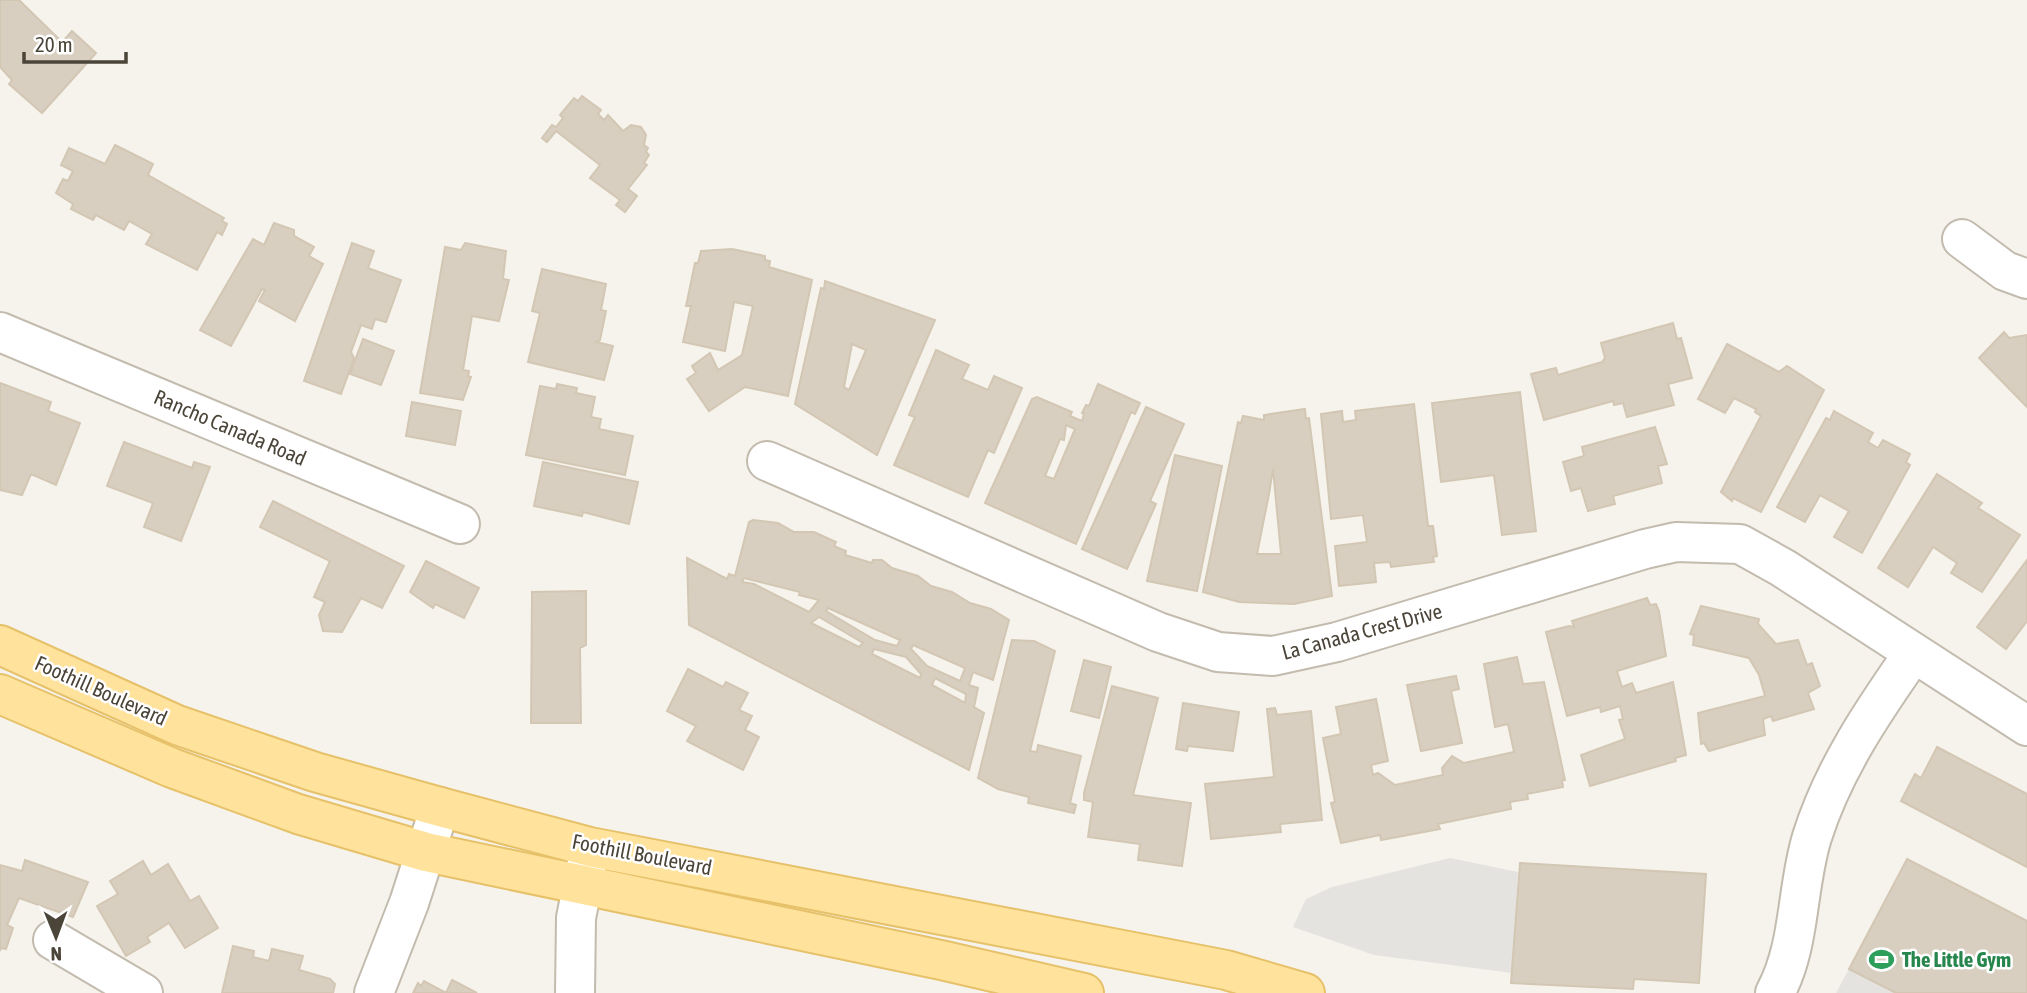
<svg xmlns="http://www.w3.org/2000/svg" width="2027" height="993" font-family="'Asap Condensed',sans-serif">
<rect width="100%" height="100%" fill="#f6f3ec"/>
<g fill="#e5e3e0">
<polygon points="1450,858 1518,872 1512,973 1374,955 1293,927 1306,899 1332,887"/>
<polygon points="1849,969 1895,993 1836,993"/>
</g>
<g fill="#d8cfc1" stroke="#d3c7b4" stroke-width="2" fill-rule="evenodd">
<polygon points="0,0 19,0 60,40 58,47 72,31 96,53 42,113 9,84 12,80 0,67"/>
<polygon points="582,96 601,110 598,114 604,120 608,115 623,131 631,125 641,127 646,135 644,145 648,148 646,152 649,155 644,163 647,165 628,189 637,196 625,212 616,205 620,200 590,178 600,165 556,131 547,142 542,138 552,125 556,127 563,118 560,115 574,98 578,101"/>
<polygon points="115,145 153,164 148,175 224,218 222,221 227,224 222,235 217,232 197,270 146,244 152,234 129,221 124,230 96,215 93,220 71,209 73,204 56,193 63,179 68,181 73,171 61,165 69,148 105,164"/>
<polygon points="274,223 294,230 294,236 314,247 309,256 323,264 295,321 259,301 265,290 262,289 231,346 200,330 253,239 264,245"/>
<polygon points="352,243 374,251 368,268 401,280 386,322 375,319 372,329 361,325 351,352 354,358 341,394 304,381"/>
<polygon points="465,243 506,251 503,279 509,280 499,321 472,316 463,370 469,371 468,376 471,377 463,400 420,393 445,247 461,250"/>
<polygon points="732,249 765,256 765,260 770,261 769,267 812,280 788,396 745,387 709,411 687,379 696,373 692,366 710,353 718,370 742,355 753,306 734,302 725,351 683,342 691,306 686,306 695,263 698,263 701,251"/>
<polygon points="542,269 606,284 601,310 606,311 600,340 596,342 613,346 604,380 528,362 540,313 532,311"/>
<path d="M825 281 935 320 877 455 795 404 821 288 824 289ZM852 344 866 350 849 390 844 387Z"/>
<polygon points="1673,323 1677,339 1681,338 1692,378 1668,384 1674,405 1627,417 1623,403 1614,405 1613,401 1544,420 1531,374 1556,368 1558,375 1602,362 1605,358 1601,343"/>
<polygon points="2004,332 2009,338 2027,335 2027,407 1979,358"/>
<polygon points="363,339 394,351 381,385 350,374"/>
<polygon points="1727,344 1779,372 1787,366 1824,390 1761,512 1733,498 1732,501 1721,492 1761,416 1755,412 1756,409 1734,398 1725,413 1698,399"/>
<polygon points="936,350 969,365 962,379 988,390 994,376 1022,388 994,453 988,450 968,497 894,465 915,417 909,415"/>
<polygon points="0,383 51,402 48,411 80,423 56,485 31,474 22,495 0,490"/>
<polygon points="557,384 577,388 576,393 595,397 591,417 601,419 599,429 633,436 625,475 526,455 540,386 556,389"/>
<path d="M1098 384 1140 403 1135 414 1131 412 1076 544 985 503 1032 399 1037 397 1072 412 1070 416 1082 421 1084 414 1082 413 1086 405 1089 406ZM1066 425 1075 429 1054 479 1045 476 1060 439 1064 440Z"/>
<polygon points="1520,392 1536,531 1502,535 1494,475 1441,482 1432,403"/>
<polygon points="412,402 461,411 455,445 406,436"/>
<polygon points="1414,404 1428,526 1433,526 1437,556 1433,557 1434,562 1391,567 1390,562 1374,563 1376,582 1339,586 1335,546 1367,542 1363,515 1331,519 1321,414 1342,411 1343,422 1356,420 1355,411"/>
<polygon points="1146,407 1184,424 1150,501 1156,504 1127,569 1082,549"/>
<path d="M1305 409 1306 419 1309 418 1332 596 1294 604 1239 602 1203 592 1238 422 1241 423 1243 416 1264 420V415ZM1273 469 1281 554H1257L1269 494Z"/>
<polygon points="1834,411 1873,433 1868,442 1878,448 1883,440 1910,454 1906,462 1910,465 1862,553 1834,537 1849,511 1820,495 1805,522 1777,507 1826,418 1830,420"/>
<polygon points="1655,427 1667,464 1658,466 1662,483 1613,496 1615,504 1588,511 1581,488 1571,491 1563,462 1584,456 1582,447"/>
<polygon points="124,442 192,468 194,462 210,467 181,541 144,527 153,503 107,486"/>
<polygon points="1175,455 1222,466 1197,591 1147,581"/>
<polygon points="543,462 638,482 629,524 583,512 582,516 534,506"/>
<polygon points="1937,474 1982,503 1978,508 2020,535 1982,592 1951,573 1957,563 1933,547 1908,587 1878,568"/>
<polygon points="273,501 404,566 382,608 361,598 342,632 323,631 319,615 325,602 314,597 330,561 260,527"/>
<path d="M753 520 778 523 794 532H814L836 542 834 546 846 551 845 555 872 563 873 560H882L892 568 918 576 931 586 952 592 970 603 991 609 1009 620 993 680 973 672 969 685 978 688 974 707 984 713 969 770 689 625 687 558 727 579 729 574 735 576 749 522ZM744 578 800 592 799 595 819 600 809 612 754 584 742 582ZM828 608 900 640 897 646 875 640 826 611ZM819 617 863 643 859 647 811 623ZM913 645 965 668 960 681 927 666 911 649ZM874 649 906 657 921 674 920 678 872 654ZM935 678 966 694 965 703 932 685Z"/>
<polygon points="2027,560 2027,621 2006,649 1977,627"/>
<polygon points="426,561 479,588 464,618 435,604 433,608 410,592"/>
<polygon points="586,591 586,645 580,648 581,723 531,723 532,592"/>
<polygon points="1647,598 1650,605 1656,604 1659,611 1666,656 1617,671 1622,687 1632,683 1636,693 1673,682 1686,755 1675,758 1676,761 1590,786 1581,755 1625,739 1619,720 1623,719 1620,706 1601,712 1600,707 1567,716 1546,632 1569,626 1574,627 1572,621"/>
<polygon points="1701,606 1759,619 1758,624 1776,644 1798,640 1807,665 1812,663 1820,686 1808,693 1814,709 1773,721 1771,716 1763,719 1765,735 1709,751 1704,743 1701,744 1698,713 1765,696 1759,675 1749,658 1693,645 1694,635 1690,634"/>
<polygon points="1012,640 1034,641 1055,651 1030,751 1037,752 1038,745 1081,756 1070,803 1076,805 1074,813 1028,803 1029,797 998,789 978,778"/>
<polygon points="1517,657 1523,684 1544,682 1565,780 1562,780 1563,787 1527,794 1528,799 1510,802 1511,809 1438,824 1440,829 1381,840 1380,835 1341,843 1331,803 1335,802 1323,738 1341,734 1336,707 1376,699 1388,761 1371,765 1373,775 1378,773 1395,785 1443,775 1442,768 1452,756 1464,763 1514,752 1508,724 1495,727 1484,664"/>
<polygon points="1084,660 1111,667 1099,718 1071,711"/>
<polygon points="688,669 723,687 726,682 748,693 739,710 752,716 745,730 759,737 743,770 687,741 696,726 667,711"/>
<polygon points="1456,676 1459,689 1451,691 1462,743 1421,751 1407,685"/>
<polygon points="1112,686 1158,698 1133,795 1191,803 1182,866 1138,860 1140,844 1088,837 1093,802 1084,800 1084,793"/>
<polygon points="1183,703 1239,712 1233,751 1188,746 1187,751 1176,749"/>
<polygon points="1275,708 1277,715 1311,711 1322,820 1280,824 1281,832 1211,839 1205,784 1274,777 1267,709"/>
<polygon points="1937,747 2027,794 2027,867 1901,801 1915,774 1921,778"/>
<polygon points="1907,859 2027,921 2027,993 1896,993 1849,969"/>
<polygon points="25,860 88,882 73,917 19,898 7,925 13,928 6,949 1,948 0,951 0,865 22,871"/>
<polygon points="143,861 151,875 168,864 190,901 199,896 218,928 185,948 169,923 147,937 150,942 126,956 97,906 118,894 110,881"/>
<polygon points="1520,863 1706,874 1699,983 1634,979 1633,989 1511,983"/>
<polygon points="233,946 254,951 253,957 269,961 272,949 303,956 299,970 330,979 335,984 333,993 222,993"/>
<polygon points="452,980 477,993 413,993 418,983 421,986 424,981 446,993"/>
</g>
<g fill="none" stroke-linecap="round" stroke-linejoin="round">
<defs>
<g id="minor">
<polyline points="1962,239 2005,271 2027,279"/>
<polyline points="0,332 460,524"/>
<polyline points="767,461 1158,632 1218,652 1273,656 1337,642 1645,549 1676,542 1740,544 1783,568 2027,726"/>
<polyline points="53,940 143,993"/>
<polyline points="374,993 409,903 440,807"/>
<polyline points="575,993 576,918 589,852"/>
<path d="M1775 993C1801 945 1796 889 1812 837 1833 770 1873 711 1913 654"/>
</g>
<g id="major">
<polyline points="0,645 177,725 315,772 440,807 590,847 1226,970 1305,993"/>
<polyline points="0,694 172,768 298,814 426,852 941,960 1084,993"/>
</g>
</defs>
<use href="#minor" stroke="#c2bbae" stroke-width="42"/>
<use href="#major" stroke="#e6c16a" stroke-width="42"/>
<use href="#minor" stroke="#fff" stroke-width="38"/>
<use href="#major" stroke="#ffe39c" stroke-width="38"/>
</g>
<defs>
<symbol id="stadium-bare" viewBox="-9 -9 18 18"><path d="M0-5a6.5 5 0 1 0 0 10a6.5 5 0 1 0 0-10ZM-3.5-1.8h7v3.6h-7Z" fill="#2e9e5b" stroke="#fff" stroke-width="2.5" paint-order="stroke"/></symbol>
</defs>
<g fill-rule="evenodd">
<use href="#stadium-bare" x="1864" y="942" width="35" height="35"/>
</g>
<g text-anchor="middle" stroke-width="5" stroke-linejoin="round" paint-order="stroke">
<g font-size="21" fill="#4b4439" stroke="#fff">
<text transform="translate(230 428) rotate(23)" y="7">Rancho Canada Road</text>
<text transform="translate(1362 632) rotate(-15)" y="7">La Canada Crest Drive</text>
<text transform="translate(101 691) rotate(24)" y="7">Foothill Boulevard</text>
<text transform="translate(642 855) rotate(11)" y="7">Foothill Boulevard</text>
</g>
<g font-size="21" font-weight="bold" fill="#27864d" stroke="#fff" text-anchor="start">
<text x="1902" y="967">The Little Gym</text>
</g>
</g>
<g transform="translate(56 937) rotate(179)" stroke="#ffffff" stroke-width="5" paint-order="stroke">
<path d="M0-5L12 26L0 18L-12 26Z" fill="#4b4439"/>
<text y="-10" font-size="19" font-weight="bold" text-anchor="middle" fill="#4b4439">N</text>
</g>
<path d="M24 52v10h102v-10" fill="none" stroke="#4b4439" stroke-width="3.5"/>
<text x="35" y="52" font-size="21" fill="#4b4439" stroke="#ffffff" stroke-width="5" paint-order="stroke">20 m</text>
</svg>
